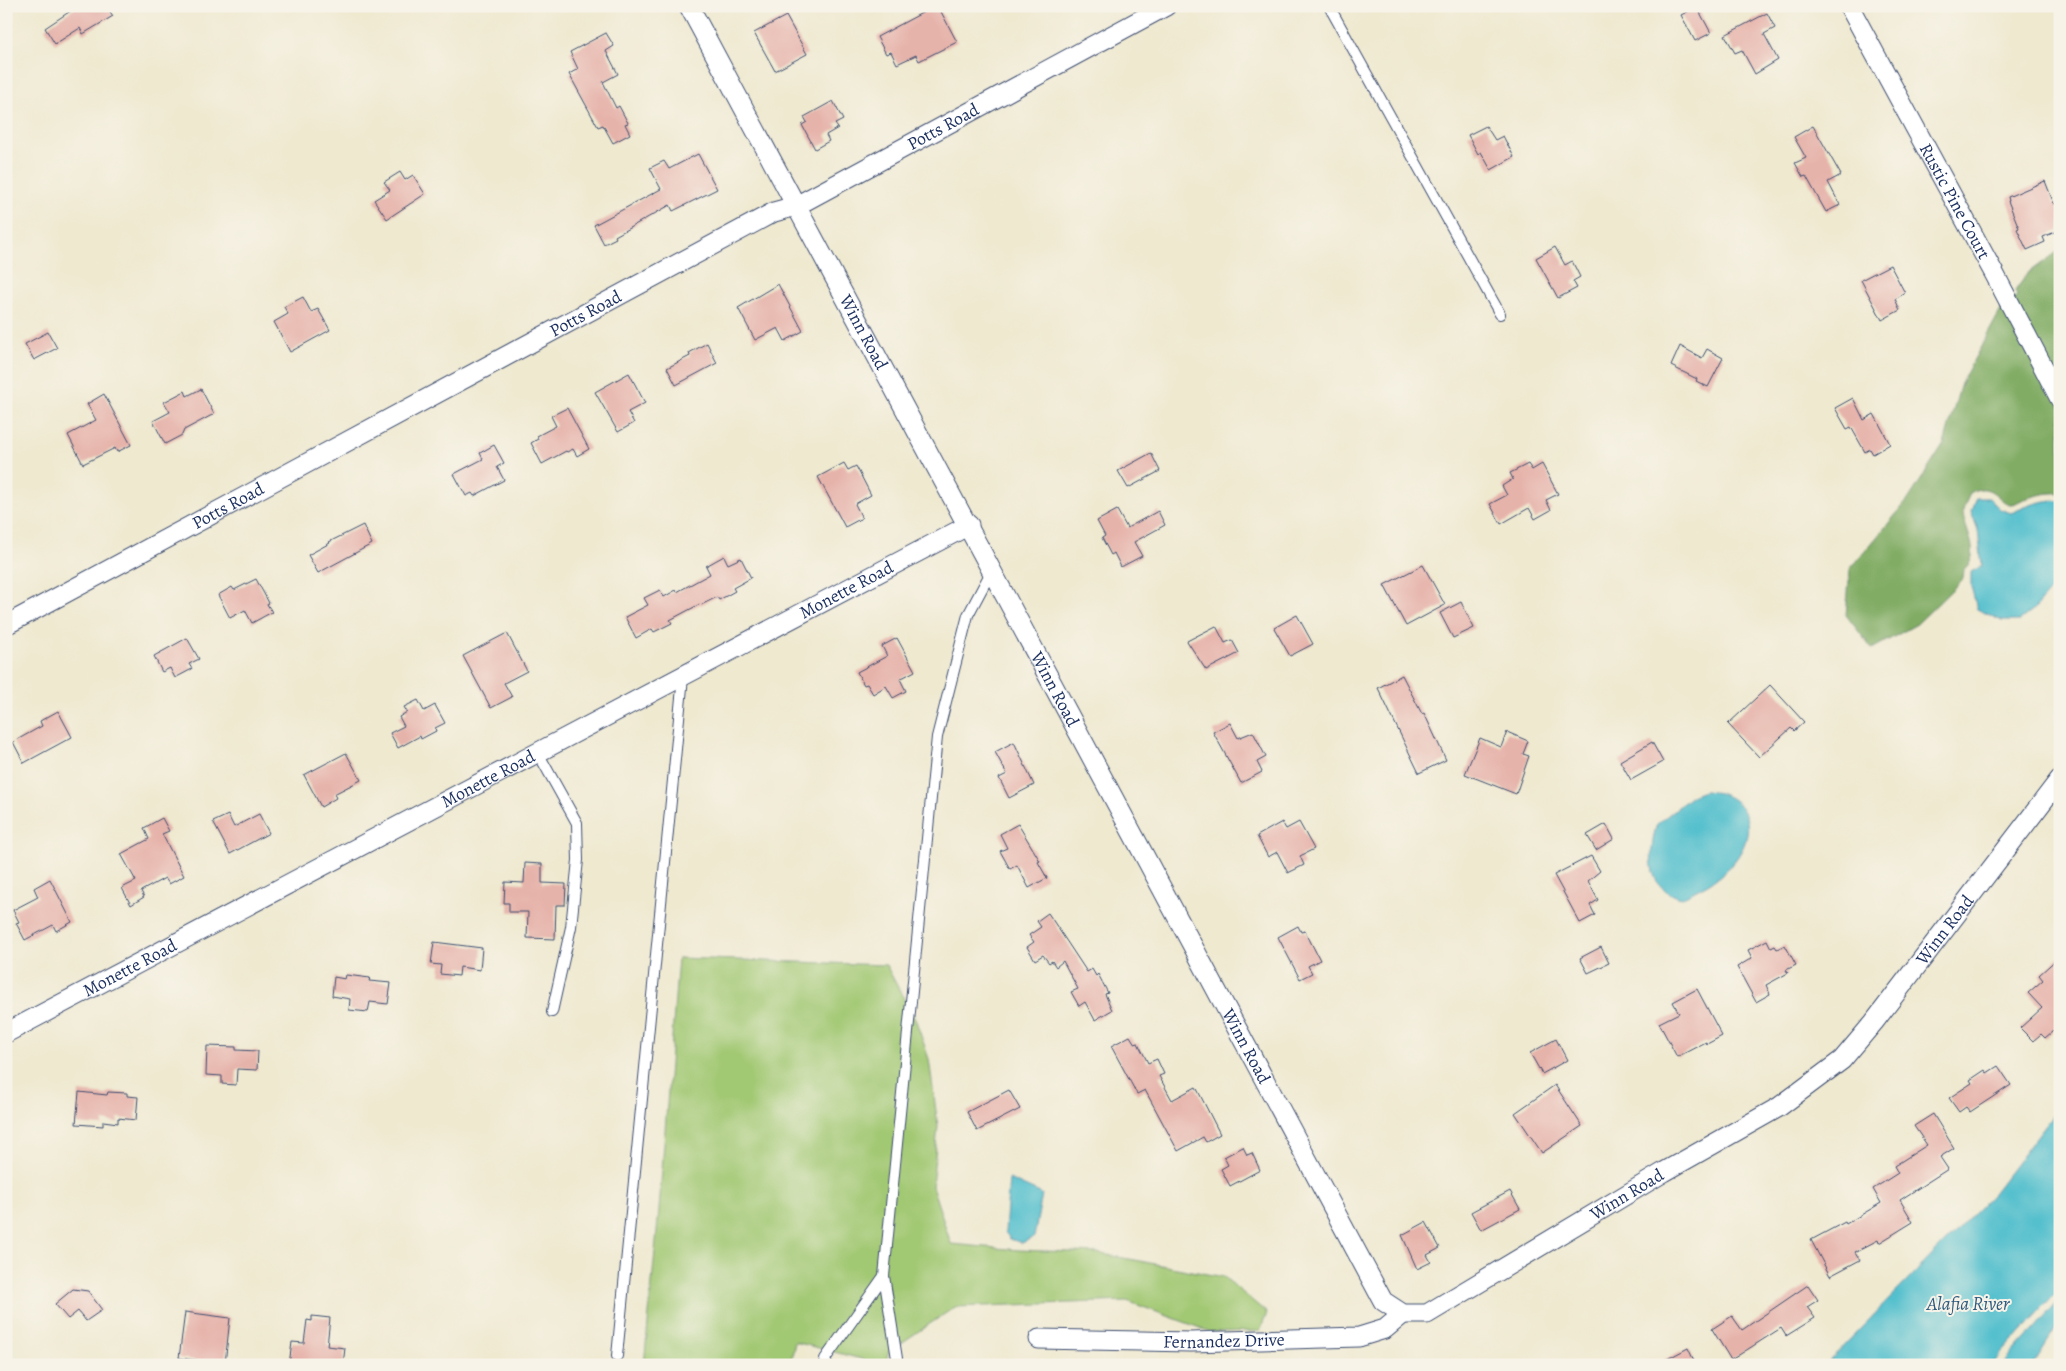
<svg xmlns="http://www.w3.org/2000/svg" width="2066" height="1371" font-family="Alegreya,serif">
<rect width="100%" height="100%" fill="#f7f3e8"/>
<filter id="ink" filterUnits="userSpaceOnUse"><feTurbulence type="fractalNoise" baseFrequency=".02" numOctaves="2"/><feDisplacementMap in="SourceGraphic" scale="10" xChannelSelector="R" yChannelSelector="G"/><feConvolveMatrix kernelMatrix="1 2 1 2 8 2 1 2 1" color-interpolation-filters="sRGB"/></filter>
<filter id="wash" filterUnits="userSpaceOnUse"><feTurbulence type="fractalNoise" baseFrequency=".0096" numOctaves="4" result="noise"/><feDisplacementMap in="SourceGraphic" scale="20" xChannelSelector="R" yChannelSelector="G"/><feGaussianBlur stdDeviation="1.12" result="paint"/><feColorMatrix in="noise" values="0 0 0 0 0 0 0 0 0 0 0 0 0 0 0 0 0 1.4 0 .05"/><feComposite in="paint" operator="in"/></filter>
<g filter="url(#wash)">
<rect width="100%" height="100%" fill="#efe9d0"/>
<polygon fill="#a1c872" stroke="#5e7c68" points="678,958 886,965 916,1021 929,1059 938,1126 932,1186 951,1244 1019,1250 1097,1253 1224,1277 1267,1313 1260,1331 1211,1332 1127,1301 955,1307 889,1351 885,1365 795,1342 790,1365 644,1365 659,1210"/>
<path fill="#80ac64" stroke="#4e6e61" d="M2060 250V493C2047 492 2033 496 2022 500 2019 501 2015 504 2011 504 2000 505 1992 479 1970 493 1968 499 1963 507 1963 512 1964 531 1983 554 1964 569L1963 579 1917 624 1872 649 1846 615 1850 569 1908 500 1944 444 1961 383 2002 308 2007 302 2017 296 2015 291 2027 274Z"/>
<g fill="#54c0cd" stroke="#387896">
<path d="M1976 498H1989L2000 509 2011 513C2025 507 2044 498 2060 501V579L2035 608 2019 621H2002L1977 609 1971 586V572L1982 566 1978 530 1971 511Z"/>
<path d="M1704 791C1750 793 1760 832 1732 864 1718 881 1700 888 1681 898 1656 890 1649 873 1652 848 1653 840 1654 832 1657 824L1693 795Z"/>
<polygon points="2060,1106 2060,1289 1991,1365 1825,1365 1994,1192"/>
<polygon points="1009,1179 1042,1194 1034,1237 1022,1243 1010,1239 1005,1232"/>
<polygon points="2060,1300 2060,1322 2033,1365 2002,1365"/>
</g>
<g id="blocks">
<g fill="#e6b3aa">
<polygon points="78,6 106,6 113,16 83,34 80,28 55,44 45,28"/>
<polygon points="935,6 938,6 957,42 919,61 916,55 897,64 891,52 886,54 877,37"/>
<polygon points="1697,7 1711,33 1695,41 1681,15"/>
<polygon points="1767,13 1775,28 1764,34 1778,60 1755,74 1742,50 1735,53 1725,35"/>
<polygon points="786,16 807,54 775,71 754,33"/>
<polygon points="606,33 614,46 606,51 618,74 603,82 616,108 619,106 628,123 625,124 630,134 613,143 603,125 598,127 569,74 578,69 570,52"/>
<polygon points="833,101 843,120 835,124 838,128 826,135 829,141 815,149 802,125 807,122 804,117"/>
<polygon points="1486,126 1495,140 1503,136 1514,157 1491,170 1481,152 1478,154 1468,135"/>
<polygon points="1813,126 1841,175 1828,182 1840,205 1826,212 1806,176 1803,177 1795,163 1806,158 1794,137"/>
<polygon points="698,154 717,189 673,211 670,205 615,236 616,238 604,244 594,225 661,189 650,168 664,161 669,169"/>
<polygon points="400,172 405,180 413,175 425,194 387,219 374,200 390,190 384,182"/>
<polygon points="2045,181 2054,204 2060,202 2060,230 2043,237 2045,242 2027,250 2017,229 2019,228 2008,201 2009,201 2008,197"/>
<polygon points="1555,247 1565,265 1572,261 1580,277 1573,281 1577,288 1558,298 1536,258"/>
<polygon points="1890,265 1905,293 1895,299 1900,310 1882,320 1861,280"/>
<polygon points="778,284 803,331 785,341 778,328 755,340 738,308"/>
<polygon points="303,297 311,312 318,309 330,330 290,352 274,322 288,314 284,307"/>
<polygon points="48,332 57,348 34,360 25,344"/>
<polygon points="707,343 717,363 676,385 667,368 690,356 689,353"/>
<polygon points="1680,346 1702,358 1707,349 1723,358 1708,387 1696,381 1697,379 1671,366"/>
<polygon points="629,373 645,403 628,412 634,423 618,432 595,392"/>
<polygon points="201,389 214,414 184,430 182,435 165,444 153,421 170,412 164,402 185,391 187,396"/>
<polygon points="104,394 131,445 117,452 115,448 83,464 68,435 96,420 87,404"/>
<polygon points="1853,398 1864,420 1874,414 1890,444 1873,454 1870,449 1865,452 1851,427 1847,429 1835,408"/>
<polygon points="567,408 589,449 577,456 573,449 567,452 566,451 542,464 531,443 538,439 537,436 556,426 551,416"/>
<polygon points="494,445 504,463 497,467 504,480 474,496 472,493 466,496 454,474 483,459 480,453"/>
<polygon points="1151,453 1160,471 1128,488 1118,471"/>
<polygon points="844,463 848,470 856,466 871,495 855,504 862,518 845,527 818,477"/>
<polygon points="1528,464 1532,470 1542,464 1558,494 1546,500 1551,510 1535,519 1529,508 1501,524 1490,504 1507,495 1502,486 1513,479 1510,473"/>
<polygon points="1117,510 1127,528 1158,511 1165,525 1134,542 1142,556 1121,567 1114,553 1111,555 1102,538 1105,536 1097,521"/>
<polygon points="363,525 372,544 318,573 308,555 330,543 329,542"/>
<polygon points="724,556 728,564 741,558 751,578 733,588 735,591 719,600 717,597 701,605 700,604 670,620 672,623 654,632 652,629 636,638 625,617 648,605 644,598 660,590 664,597 676,590 677,592 710,574 706,566"/>
<polygon points="1423,565 1445,605 1406,626 1384,585"/>
<polygon points="256,579 269,603 267,604 272,612 252,623 245,610 230,618 218,595 232,587 234,590"/>
<polygon points="1461,602 1474,628 1453,638 1440,613"/>
<polygon points="1297,615 1313,644 1290,656 1274,628"/>
<polygon points="1216,626 1225,643 1232,640 1239,653 1206,670 1187,641"/>
<polygon points="507,633 527,671 504,683 512,697 491,708 463,656"/>
<polygon points="187,638 199,659 189,664 192,669 175,678 170,668 162,672 154,656"/>
<polygon points="897,638 915,671 900,679 906,691 893,698 886,686 873,694 867,684 864,685 857,672 887,656 882,646"/>
<polygon points="1402,675 1422,714 1424,713 1446,760 1419,773 1378,688"/>
<polygon points="1770,685 1804,722 1794,731 1791,728 1759,757 1728,724"/>
<polygon points="418,700 424,711 435,705 445,723 435,728 436,731 421,739 420,736 398,748 390,733 404,726 399,717 407,712 404,707"/>
<polygon points="58,711 72,737 24,763 13,742 42,726 40,721"/>
<polygon points="1230,723 1238,738 1253,732 1266,757 1257,762 1262,772 1241,783 1213,732"/>
<polygon points="1507,732 1528,741 1523,754 1529,756 1516,794 1465,774 1480,738 1501,747"/>
<polygon points="1014,742 1034,785 1009,798 999,778 1007,774 995,752"/>
<polygon points="1652,742 1663,762 1631,780 1620,761"/>
<polygon points="346,753 361,780 334,794 336,798 321,807 304,775"/>
<polygon points="259,814 269,833 230,854 213,822 228,815 234,827"/>
<polygon points="162,818 169,831 162,834 184,876 169,884 165,878 141,891 144,897 131,905 122,888 136,881 121,854 149,839 144,828"/>
<polygon points="1282,822 1286,829 1299,822 1314,849 1300,856 1304,865 1288,873 1277,852 1268,857 1257,836"/>
<polygon points="1018,824 1040,861 1038,862 1047,878 1029,888 1017,865 1010,869 1000,851 1007,848 1000,834"/>
<polygon points="1606,824 1614,839 1596,850 1587,835"/>
<polygon points="1591,856 1600,871 1588,881 1598,900 1590,905 1595,915 1580,923 1554,875"/>
<polygon points="525,863 542,864 542,883 566,884 565,905 556,905 555,939 527,938 528,912 509,912 509,903 504,903 505,882 524,883"/>
<polygon points="50,879 72,922 56,931 53,925 25,940 16,923 19,922 13,910 38,897 34,888"/>
<polygon points="1048,913 1087,972 1092,969 1096,976 1098,974 1108,993 1105,994 1112,1010 1095,1020 1085,1002 1079,1006 1071,992 1078,989 1063,961 1056,967 1052,961 1049,963 1043,955 1035,960 1027,947 1034,942 1029,935 1041,927 1037,921"/>
<polygon points="1298,926 1301,932 1305,931 1320,960 1308,966 1312,973 1300,979 1278,937"/>
<polygon points="1767,940 1771,948 1775,946 1777,949 1785,945 1796,965 1786,970 1788,973 1766,985 1770,994 1756,1002 1737,967 1752,958 1748,950"/>
<polygon points="434,942 482,948 480,970 460,967 459,976 440,974 441,965 431,964"/>
<polygon points="1601,947 1609,963 1588,973 1580,958"/>
<polygon points="2060,956 2060,1025 2045,1038 2041,1034 2033,1041 2020,1028 2042,1008 2028,993 2043,980 2039,975"/>
<polygon points="346,975 370,978 369,981 391,983 388,1004 370,1002 368,1012 349,1010 350,999 332,996 334,977 345,979"/>
<polygon points="1697,989 1722,1036 1707,1044 1706,1042 1677,1057 1659,1023 1679,1013 1673,1002"/>
<polygon points="1130,1036 1135,1044 1138,1043 1148,1063 1157,1059 1164,1074 1159,1076 1172,1100 1196,1087 1220,1134 1206,1142 1203,1137 1178,1151 1145,1090 1137,1094 1111,1046"/>
<polygon points="1556,1039 1567,1060 1542,1074 1530,1053"/>
<polygon points="207,1046 236,1047 236,1050 258,1051 257,1070 237,1069 236,1085 222,1084 222,1076 206,1075"/>
<polygon points="1998,1066 2011,1085 1970,1112 1966,1107 1959,1112 1949,1098 1972,1083 1970,1080 1985,1070 1987,1073"/>
<polygon points="1555,1085 1582,1126 1542,1153 1515,1113"/>
<polygon points="1009,1090 1020,1109 977,1131 967,1112"/>
<polygon points="79,1092 107,1095 108,1092 127,1093 127,1096 138,1097 136,1120 118,1118 118,1123 103,1121 103,1126 76,1124"/>
<polygon points="1933,1114 1954,1148 1940,1157 1948,1169 1900,1200 1913,1222 1879,1243 1878,1240 1855,1252 1860,1260 1830,1276 1811,1240 1845,1222 1846,1224 1881,1203 1873,1189 1898,1173 1894,1166 1927,1145 1914,1126"/>
<polygon points="1243,1147 1247,1155 1252,1153 1260,1170 1230,1186 1221,1169 1228,1165 1224,1157"/>
<polygon points="1510,1191 1520,1209 1481,1230 1471,1212"/>
<polygon points="1426,1222 1440,1248 1427,1255 1431,1262 1417,1269 1402,1235"/>
<polygon points="1808,1285 1818,1300 1807,1307 1815,1318 1786,1336 1781,1328 1731,1360 1712,1329 1732,1316 1742,1330"/>
<polygon points="73,1289 88,1291 102,1310 86,1321 78,1311 68,1319 55,1304"/>
<polygon points="185,1312 230,1318 225,1364 179,1358"/>
<polygon points="312,1316 330,1318 327,1346 345,1348 343,1365 289,1365 292,1342 304,1343 307,1320 312,1321"/>
<polygon points="1688,1348 1696,1365 1656,1365"/>
</g>
</g>
</g>
<g filter="url(#ink)">
<use href="#blocks" fill-opacity="0" stroke="#3b4b6f" stroke-width="1"/>
<g fill="none" stroke-linecap="round" stroke-linejoin="round">
<defs>
<g id="lane">
<polyline points="1329,6 1500,314"/>
<polyline points="538,753 577,823 578,860 571,927 552,1012"/>
<polyline points="617,1356 683,677"/>
<polyline points="827,1365 825,1359 884,1276"/>
<polyline points="898,1365 884,1276 937,737 968,615 992,570"/>
</g>
<g id="street">
<path id="s1" d="M689 6 1383 1301 1403 1314H1427L1664 1172 1779 1107 1842 1060 1874 1022 2060 779"/>
<path id="s2" d="M1849 6 1995 275 2060 399"/>
<path id="s3" d="M6 625 774 212 796 206 1166 6"/>
<path id="s4" d="M6 1033 969 525"/>
<path id="s5" d="M1039 1339 1191 1342 1359 1337 1385 1329 1403 1314"/>
</g>
</defs>
<use href="#lane" stroke="#3b4b6f" stroke-width="12"/>
<use href="#street" stroke="#3b4b6f" stroke-width="21"/>
<use href="#lane" stroke="#fff" stroke-width="10"/>
<use href="#street" stroke="#fff" stroke-width="19"/>
</g>
</g>
<g text-anchor="middle" stroke-width="4" stroke-linejoin="round" paint-order="stroke">
<g font-size="18" fill="#1b2f5e" stroke="#f7f3e8">
<text dy="6" stroke="none"><textPath href="#s3" startOffset="1062">Potts Road</textPath></text>
<text dy="6" stroke="none"><textPath href="#s2" startOffset="222">Rustic Pine Court</textPath></text>
<text dy="6" stroke="none"><textPath href="#s3" startOffset="658">Potts Road</textPath></text>
<text dy="6" stroke="none"><textPath href="#s1" startOffset="370">Winn Road</textPath></text>
<text dy="6" stroke="none"><textPath href="#s3" startOffset="252">Potts Road</textPath></text>
<text dy="6" stroke="none"><textPath href="#s4" startOffset="950">Monette Road</textPath></text>
<text dy="6" stroke="none"><textPath href="#s1" startOffset="775">Winn Road</textPath></text>
<text dy="6" stroke="none"><textPath href="#s4" startOffset="545">Monette Road</textPath></text>
<text dy="6" stroke="none"><textPath href="#s1" startOffset="2170">Winn Road</textPath></text>
<text dy="6" stroke="none"><textPath href="#s4" startOffset="140">Monette Road</textPath></text>
<text dy="6" stroke="none"><textPath href="#s1" startOffset="1180">Winn Road</textPath></text>
<text dy="6" stroke="none"><textPath href="#s1" startOffset="1750">Winn Road</textPath></text>
<text dy="6" stroke="none"><textPath href="#s5" startOffset="185">Fernandez Drive</textPath></text>
</g>
<g font-size="19" font-style="italic" fill="#2c5a7f" stroke="#f7f3e8">
<text x="1968" y="1310">Alafia River</text>
</g>
</g>
<rect width="2066" height="1371" fill="none" stroke="#f7f3e8" stroke-width="25"/>
</svg>
